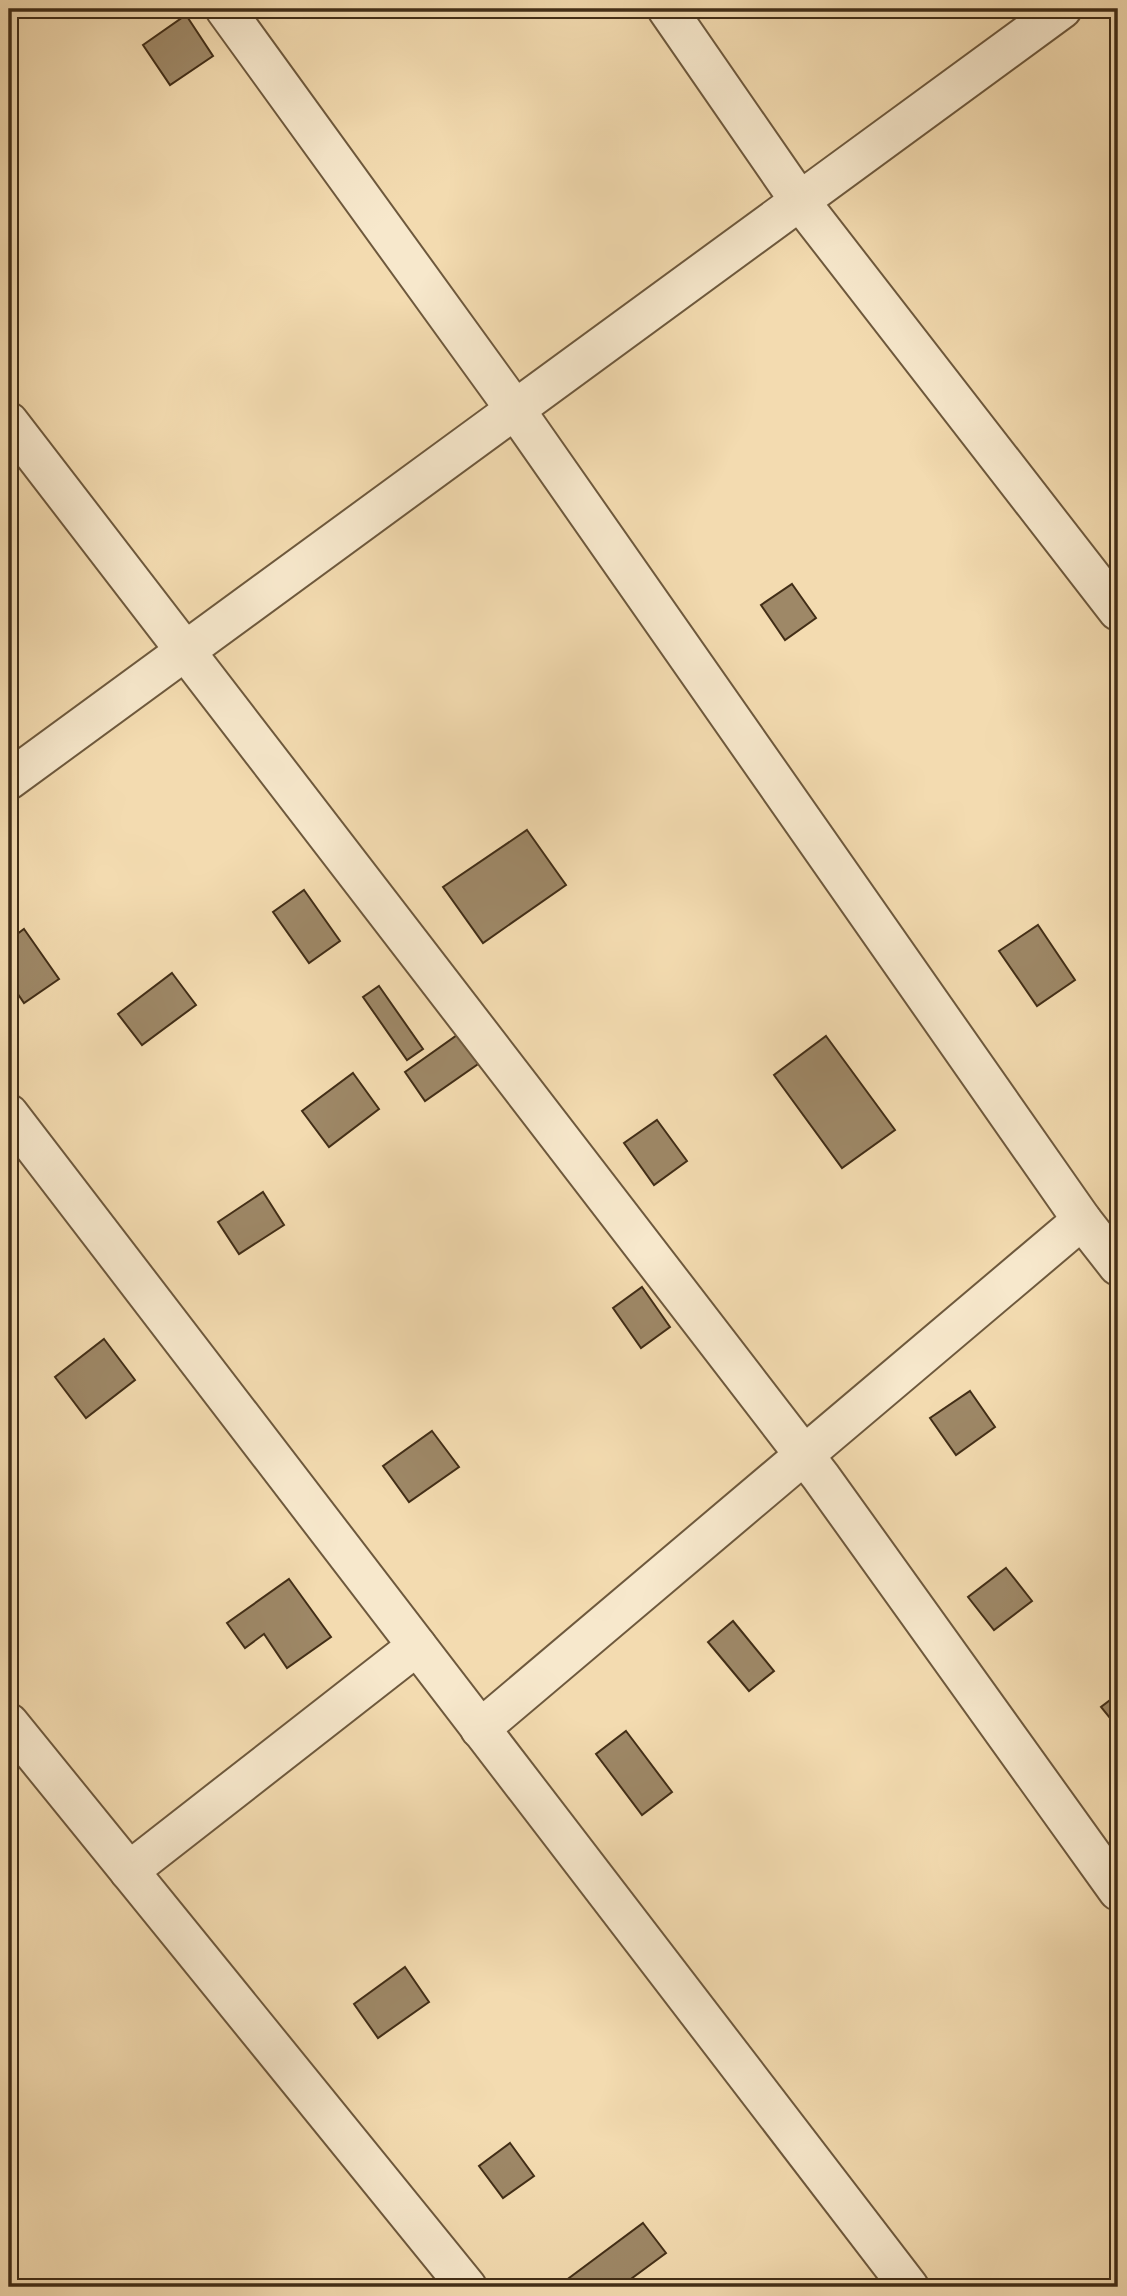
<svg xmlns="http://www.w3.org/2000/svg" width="1127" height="2296" font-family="Vollkorn,serif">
<rect width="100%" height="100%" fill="#f3dbb0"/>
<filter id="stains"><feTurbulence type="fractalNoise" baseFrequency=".00286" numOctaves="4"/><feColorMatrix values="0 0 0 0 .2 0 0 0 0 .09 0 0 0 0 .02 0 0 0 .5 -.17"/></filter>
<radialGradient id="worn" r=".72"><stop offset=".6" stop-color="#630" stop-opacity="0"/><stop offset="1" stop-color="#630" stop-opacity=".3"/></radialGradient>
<g fill="#9e8867" stroke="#422e17" stroke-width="2">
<polygon points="186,15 213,56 170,85 143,45"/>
<polygon points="792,584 816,618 785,640 761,605"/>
<polygon points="527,830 566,885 483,943 443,887"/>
<polygon points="304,890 340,941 309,963 273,912"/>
<polygon points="1038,925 1075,980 1037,1006 999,951"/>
<polygon points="24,929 59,979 24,1003 9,981 9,940"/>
<polygon points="172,973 196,1005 142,1045 118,1014"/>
<polygon points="379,986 423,1049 407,1060 363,997"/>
<polygon points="460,1033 481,1062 425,1101 405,1072"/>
<polygon points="826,1036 895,1130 842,1168 774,1075"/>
<polygon points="353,1073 379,1109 329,1147 302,1111"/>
<polygon points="657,1120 687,1161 654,1185 624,1143"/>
<polygon points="263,1192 284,1225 239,1254 218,1222"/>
<polygon points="642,1287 670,1327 641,1348 613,1308"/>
<polygon points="104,1339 135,1380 86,1418 55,1377"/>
<polygon points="970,1391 995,1427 956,1455 930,1418"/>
<polygon points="432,1431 459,1467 409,1502 383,1466"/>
<polygon points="1006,1568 1032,1601 994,1630 968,1597"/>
<polygon points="289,1579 331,1637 287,1668 264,1634 245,1648 227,1623"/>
<polygon points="733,1621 774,1671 749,1691 708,1642"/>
<polygon points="1118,1694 1118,1728 1101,1707"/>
<polygon points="626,1731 672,1792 642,1815 596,1754"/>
<polygon points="405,1967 429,2002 378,2038 354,2004"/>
<polygon points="510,2143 534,2176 503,2198 479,2166"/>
<polygon points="643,2223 666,2253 620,2287 557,2287"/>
</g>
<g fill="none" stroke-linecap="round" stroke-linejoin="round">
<defs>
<g id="minor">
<polyline points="225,9 514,408 1082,1220 1118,1266"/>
<polyline points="667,9 799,200 1118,611"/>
<polyline points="9,422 821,1477 1118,1891"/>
<polyline points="9,780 1062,9"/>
<polyline points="9,1114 909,2287"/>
<polyline points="9,1723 467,2287"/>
<polyline points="480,1729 1082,1220"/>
<polyline points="129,1871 417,1646"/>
</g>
</defs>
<use href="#minor" stroke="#6e593d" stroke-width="42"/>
<use href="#minor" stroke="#f7e8cc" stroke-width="38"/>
</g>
<rect width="1127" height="2296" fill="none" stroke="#f3dbb0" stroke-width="35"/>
<rect x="10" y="10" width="1106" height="2275" fill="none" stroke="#422e17" stroke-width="3.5"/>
<rect x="18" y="18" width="1092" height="2261" fill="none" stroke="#422e17" stroke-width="2"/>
<rect width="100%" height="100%" filter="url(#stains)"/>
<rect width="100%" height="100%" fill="url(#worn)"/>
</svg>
